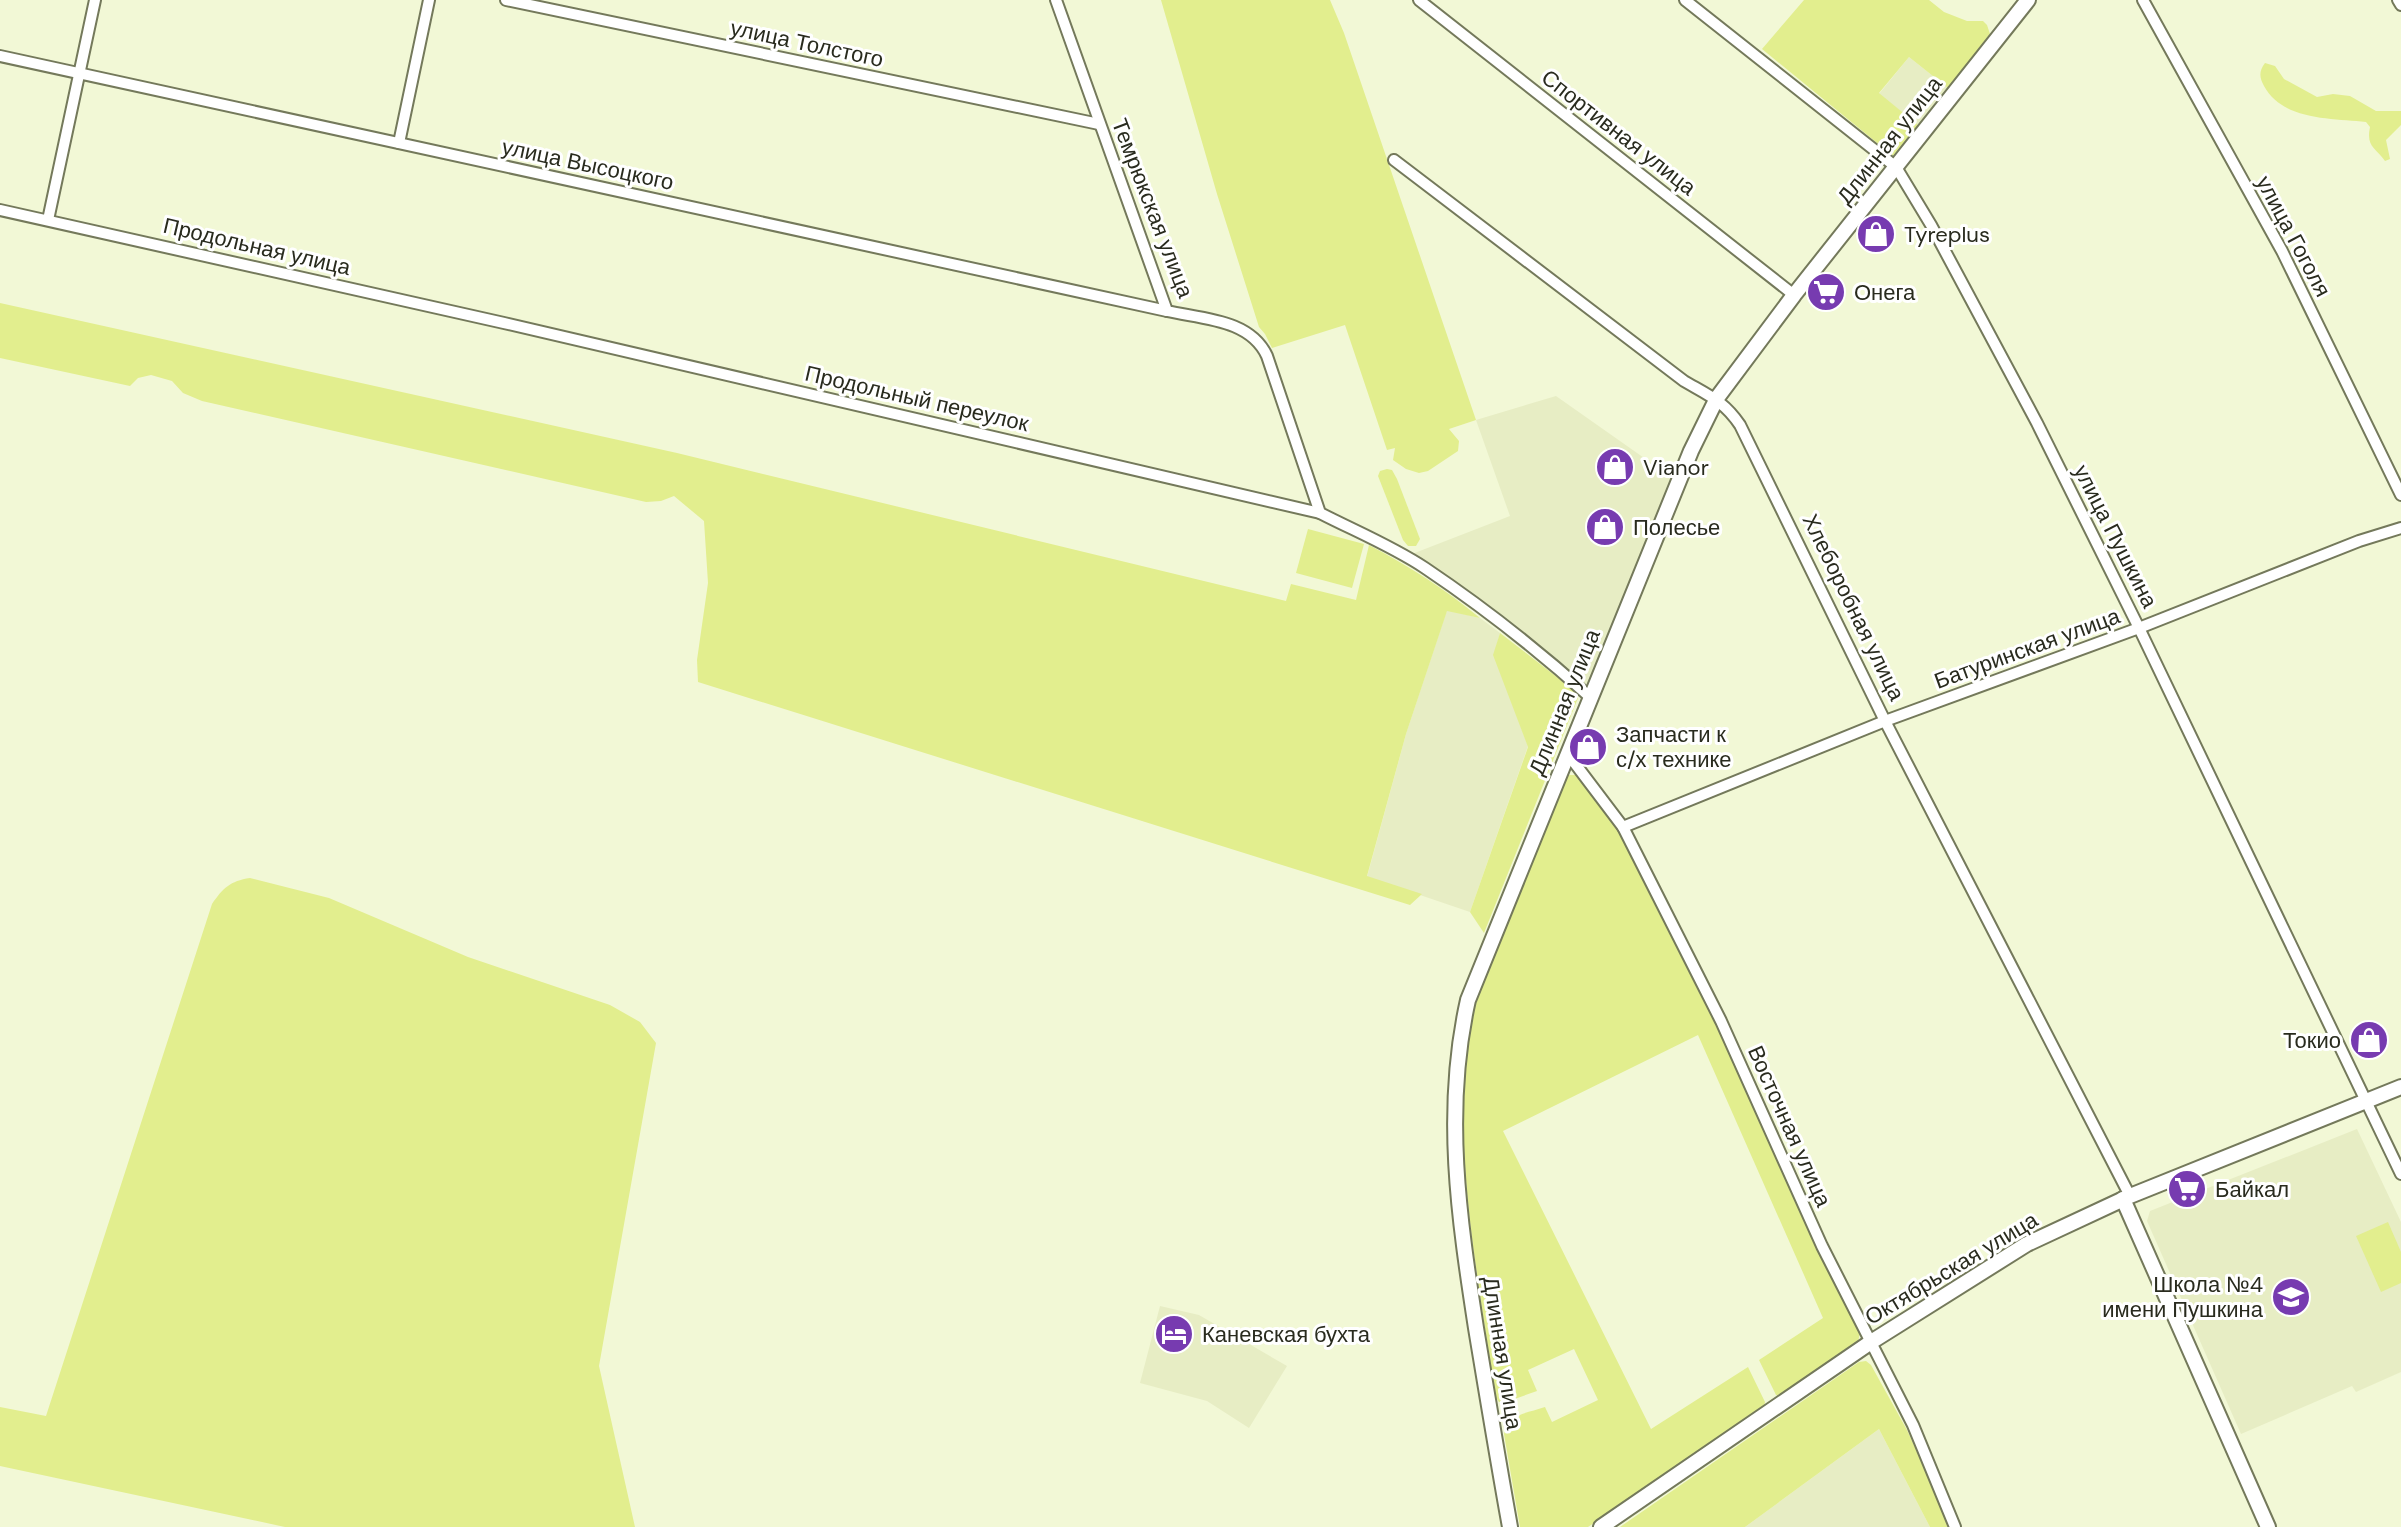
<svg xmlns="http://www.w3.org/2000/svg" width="2401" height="1527" font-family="'DM Sans',sans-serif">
<rect width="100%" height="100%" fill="#f2f8d6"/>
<g fill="#e7edc4">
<polygon points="1909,57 1948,88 1918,125 1879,94"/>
<polygon points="1556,396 1674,479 1589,688 1513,625 1412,554 1510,516 1476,420"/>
<polygon points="1447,610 1480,618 1500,633 1494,655 1528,746 1470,912 1367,877 1406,734"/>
<polygon points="2357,1129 2401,1222 2401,1372 2356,1392 2352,1386 2241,1434 2147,1221 2150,1211"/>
<polygon points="1160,1306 1199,1315 1287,1366 1249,1428 1207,1401 1140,1383"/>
<polygon points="1879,1429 1930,1527 1745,1527"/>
</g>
<g fill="#e2ee8e">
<polygon points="1161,0 1330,0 1344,33 1476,420 1449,429 1459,441 1458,451 1428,471 1419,473 1406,469 1393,460 1395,448 1387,450 1345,325 1272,348 1265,334 1259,327 1217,194"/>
<polygon points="1804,0 1929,0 1944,12 1967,21 1983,21 1987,25 1990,34 1948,88 1909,57 1879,93 1918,125 1893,156 1762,49"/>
<path d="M2265 63 2275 66 2284 79 2317 97 2333 94 2350 96 2376 111H2401V125L2386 140 2390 159 2385 161C2375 147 2366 147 2370 127L2366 122C2332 118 2283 121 2264 86 2259 77 2259 71 2265 63Z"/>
<path d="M0 303 677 453 1286 601 1291 584 1356 600 1369 545C1409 566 1445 589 1480 618L1447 611 1406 734 1367 876 1422 894 1410 905 698 682 697 660 708 583 704 521 674 496 661 501 646 502 202 401 183 393 172 381 151 375 138 378 130 386 0 358Z"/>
<polygon points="1387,469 1392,470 1397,479 1420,539 1416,546 1408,546 1403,540 1378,476 1380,471"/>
<polygon points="1308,529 1364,544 1352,588 1296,573"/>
<polygon points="1500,633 1575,691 1578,698 1484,933 1470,912 1528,747 1493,655"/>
<path d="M1569 775H1576L1622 833 1716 1023 1860 1333 1858 1342 1780 1397 1776 1395 1759 1360 1823 1318 1698 1035 1503 1131 1651 1429 1748 1367 1765 1402 1764 1408 1588 1527H1520L1504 1434C1510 1413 1525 1414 1545 1407L1552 1422 1598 1400 1574 1349 1528 1370 1537 1391 1506 1402H1499L1495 1396C1481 1293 1459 1189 1464 1085 1466 1058 1466 1032 1473 1006L1559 783 1563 777Z"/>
<path d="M250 878 329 898 468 957 610 1005 640 1022 656 1043 599 1366 635 1527H285L0 1466V1407L46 1416 212 904C223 888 230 881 250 878Z"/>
<polygon points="2388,1222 2401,1252 2401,1283 2381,1292 2356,1236"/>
<polygon points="1866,1361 1871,1365 1907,1430 1951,1527 1930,1527 1879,1429 1745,1527 1620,1527 1859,1362"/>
</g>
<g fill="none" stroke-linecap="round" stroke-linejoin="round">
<defs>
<g id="street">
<polyline points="506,0 1099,124"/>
<path d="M1056 0 1167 311C1202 319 1250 319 1267 356L1320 513C1355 531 1392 546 1425 568 1483 607 1538 650 1590 697"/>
<polyline points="1419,0 1794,295"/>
<polyline points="1685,0 1896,167 1931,225 2037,423 2139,628 2401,1174"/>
<polyline points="2143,0 2282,251 2401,495"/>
<polyline points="2398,0 2401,5"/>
<polyline points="0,56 1167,311"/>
<polyline points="399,143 429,0"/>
<path d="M1394 160 1684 381C1708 395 1724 401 1740 425L1885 721 2130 1196"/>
<polyline points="0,210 504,323 1320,513"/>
<polyline points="48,220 95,0"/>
<polyline points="1567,753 1623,827 1721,1021 1822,1246 1913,1425 1955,1527"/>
<polyline points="1623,827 1885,721 2139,628 2359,541 2401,528"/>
</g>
<g id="secondary">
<polyline points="2123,1199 2268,1527"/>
<path d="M1510 1527C1498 1461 1487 1394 1476 1328 1459 1218 1443 1111 1468 1000L1691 451 1717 398 1794 295 2028 0"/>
<polyline points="1601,1527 1871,1342 2027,1244 2130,1196 2401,1087"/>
</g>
</defs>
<use href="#street" stroke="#74795b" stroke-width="14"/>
<use href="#secondary" stroke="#74795b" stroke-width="18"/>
<use href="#street" stroke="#fff" stroke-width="10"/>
<use href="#secondary" stroke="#fff" stroke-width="14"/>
</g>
<defs>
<symbol id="shop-disc" viewBox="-11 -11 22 22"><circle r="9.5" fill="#773bb0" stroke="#fff"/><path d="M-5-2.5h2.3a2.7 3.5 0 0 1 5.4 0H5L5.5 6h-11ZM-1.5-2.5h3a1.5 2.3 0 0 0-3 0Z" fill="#fff"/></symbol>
<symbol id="supermarket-disc" viewBox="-11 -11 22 22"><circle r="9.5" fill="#773bb0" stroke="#fff"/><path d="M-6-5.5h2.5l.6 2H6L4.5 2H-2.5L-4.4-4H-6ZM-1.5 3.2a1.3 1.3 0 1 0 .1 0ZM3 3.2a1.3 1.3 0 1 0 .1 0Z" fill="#fff"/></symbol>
<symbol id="school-disc" viewBox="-11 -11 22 22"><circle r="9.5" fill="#773bb0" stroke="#fff"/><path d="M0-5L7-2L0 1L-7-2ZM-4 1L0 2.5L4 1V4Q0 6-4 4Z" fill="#fff"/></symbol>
<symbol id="hotel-disc" viewBox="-11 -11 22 22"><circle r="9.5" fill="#773bb0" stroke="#fff"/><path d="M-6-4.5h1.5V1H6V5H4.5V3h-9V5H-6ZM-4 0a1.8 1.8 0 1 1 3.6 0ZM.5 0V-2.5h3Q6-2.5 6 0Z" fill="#fff"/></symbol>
</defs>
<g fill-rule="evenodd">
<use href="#shop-disc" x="1854" y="212" width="44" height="44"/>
<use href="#supermarket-disc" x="1804" y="270" width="44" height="44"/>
<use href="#shop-disc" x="1593" y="445" width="44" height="44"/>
<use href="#shop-disc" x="1583" y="505" width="44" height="44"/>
<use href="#shop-disc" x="1566" y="725" width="44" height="44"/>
<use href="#shop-disc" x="2347" y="1018" width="44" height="44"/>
<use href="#supermarket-disc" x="2165" y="1167" width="44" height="44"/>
<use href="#school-disc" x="2269" y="1275" width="44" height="44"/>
<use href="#hotel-disc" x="1152" y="1312" width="44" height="44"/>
</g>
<g text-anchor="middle" stroke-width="6" stroke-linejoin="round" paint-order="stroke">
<g font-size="22" fill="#292b1e" stroke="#fff">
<text transform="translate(807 43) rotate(12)" y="8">улица Толстого</text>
<text transform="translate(1619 132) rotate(38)" y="8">Спортивная улица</text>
<text transform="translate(1889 140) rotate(-52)" y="8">Длинная улица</text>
<text transform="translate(588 164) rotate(12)" y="8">улица Высоцкого</text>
<text transform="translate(1153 208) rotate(69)" y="8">Темрюкская улица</text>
<text transform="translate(2294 236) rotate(62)" y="8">улица Гоголя</text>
<text transform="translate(257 246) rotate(13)" y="8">Продольная улица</text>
<text transform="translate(917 398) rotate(13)" y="8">Продольный переулок</text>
<text transform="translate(2116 536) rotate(63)" y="8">улица Пушкина</text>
<text transform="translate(1854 607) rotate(64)" y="8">Хлеборобная улица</text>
<text transform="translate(2027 648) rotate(-20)" y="8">Батуринская улица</text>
<text transform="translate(1564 702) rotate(-68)" y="8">Длинная улица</text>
<text transform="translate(1790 1126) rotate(66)" y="8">Восточная улица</text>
<text transform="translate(1951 1268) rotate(-31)" y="8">Октябрьская улица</text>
<text transform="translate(1503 1353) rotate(81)" y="8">Длинная улица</text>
</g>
<g font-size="22" fill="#292b1e" stroke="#fff" text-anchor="start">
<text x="1904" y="242">Tyreplus</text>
<text x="1854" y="300">Онега</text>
<text x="1643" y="475">Vianor</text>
<text x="1633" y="535">Полесье</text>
<text x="1616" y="742">Запчасти к<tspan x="1616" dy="25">с/х технике</tspan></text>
<text x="2341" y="1048" text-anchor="end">Токио</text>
<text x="2215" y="1197">Байкал</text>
<text x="2263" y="1292" text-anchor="end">Школа №4<tspan x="2263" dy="25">имени Пушкина</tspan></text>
<text x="1202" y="1342">Каневская бухта</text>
</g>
</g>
</svg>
